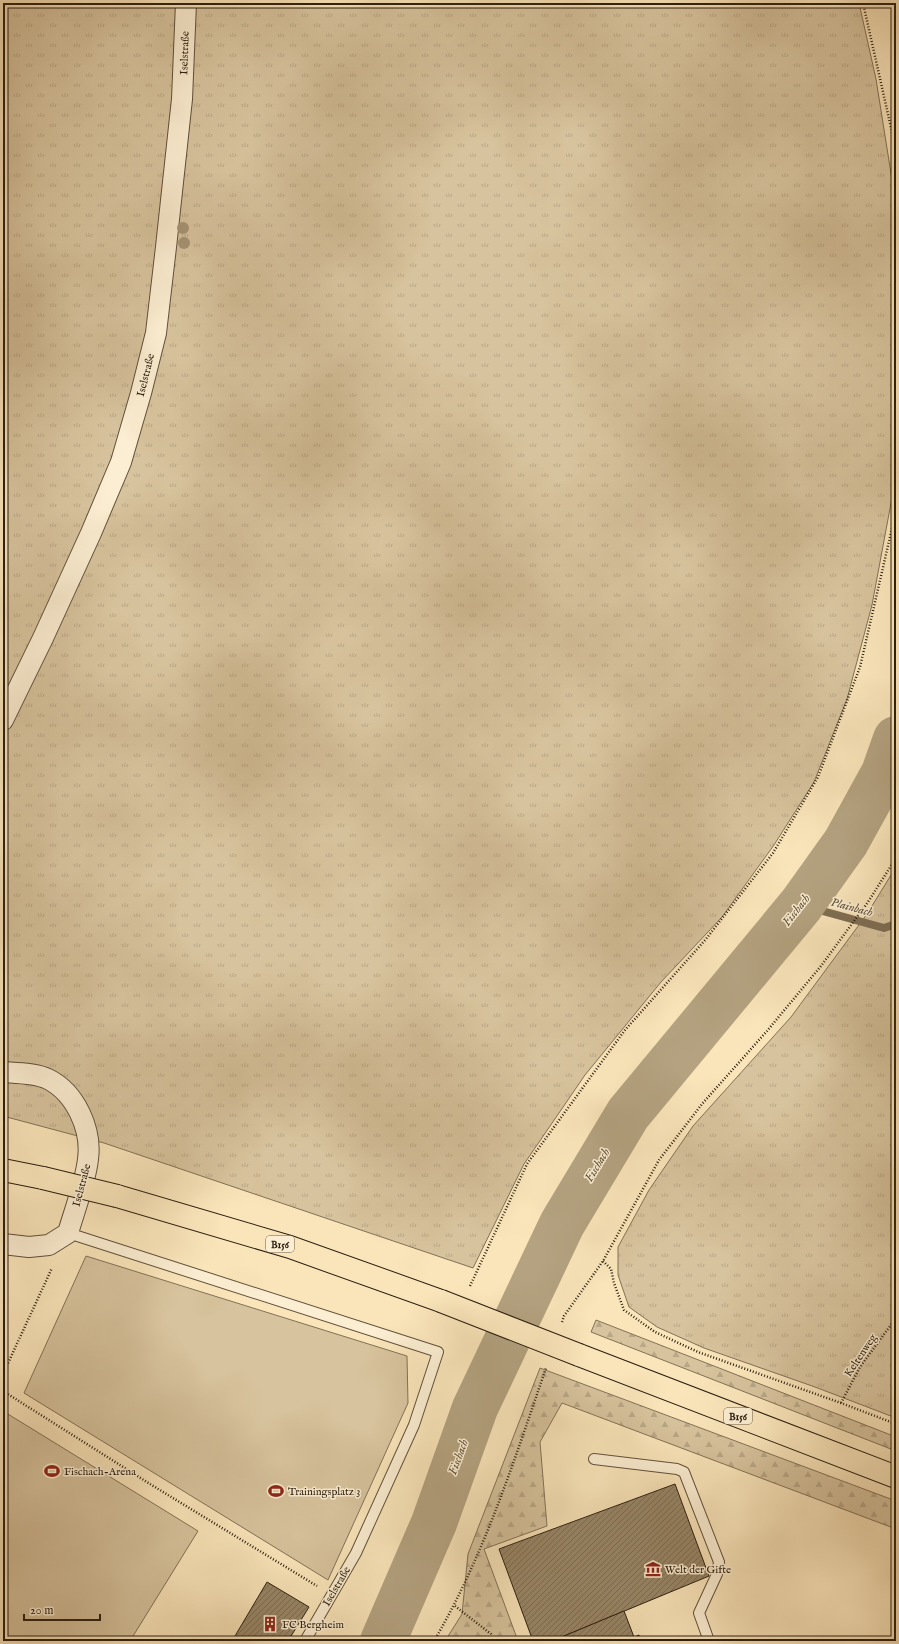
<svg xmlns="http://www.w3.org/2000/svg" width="899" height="1644" font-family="'IM FELL English',serif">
<defs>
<pattern id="grass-tufts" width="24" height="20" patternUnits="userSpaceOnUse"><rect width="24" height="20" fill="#d7c39d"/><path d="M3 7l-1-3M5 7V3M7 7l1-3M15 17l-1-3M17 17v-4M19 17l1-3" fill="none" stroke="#b9a786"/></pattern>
<pattern id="forest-firs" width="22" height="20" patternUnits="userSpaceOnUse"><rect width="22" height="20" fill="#d7c39d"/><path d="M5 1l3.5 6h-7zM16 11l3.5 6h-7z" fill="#b9a786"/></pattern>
<pattern id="building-hatch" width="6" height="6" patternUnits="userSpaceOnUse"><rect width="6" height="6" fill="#978668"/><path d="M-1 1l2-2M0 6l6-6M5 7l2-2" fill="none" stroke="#7b6d54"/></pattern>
</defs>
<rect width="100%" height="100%" fill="#fae5ba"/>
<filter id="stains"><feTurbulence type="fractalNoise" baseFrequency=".005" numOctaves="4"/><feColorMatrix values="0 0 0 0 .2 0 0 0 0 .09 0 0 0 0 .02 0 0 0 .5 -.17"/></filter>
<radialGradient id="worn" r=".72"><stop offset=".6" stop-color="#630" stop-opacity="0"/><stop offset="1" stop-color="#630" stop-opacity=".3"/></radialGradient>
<g fill="url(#grass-tufts)" stroke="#827156">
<polygon points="3,3 859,3 876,79 896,205 896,467 894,487 872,605 847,699 814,782 774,845 722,917 661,982 585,1075 524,1164 473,1268 104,1143 3,1116"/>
<polygon points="896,867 896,1418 815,1387 704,1348 657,1327 629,1307 618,1275 618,1247 649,1190 693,1126 791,1017 867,914"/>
</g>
<g fill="url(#forest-firs)" stroke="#827156">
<polygon points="596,1320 896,1437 896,1451 591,1332"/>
<polygon points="540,1368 896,1501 896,1529 562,1403 540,1442 547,1526 484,1549 518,1641 445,1641 462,1614 468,1554"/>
</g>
<g fill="#d7c39d" stroke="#827156">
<polygon points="86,1256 407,1356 408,1403 328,1580 24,1393"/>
<polygon points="3,1411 198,1531 130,1641 3,1641"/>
</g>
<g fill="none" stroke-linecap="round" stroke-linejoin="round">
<polyline stroke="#7e6e53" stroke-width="8" points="801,905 884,928 896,924"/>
<polyline stroke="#b4a280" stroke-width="46" points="383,1641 434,1523 475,1408 562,1224 628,1114 801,905 846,842 884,773 896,739"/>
</g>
<g fill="url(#building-hatch)" stroke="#2c1f10">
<polygon points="675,1484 709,1576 552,1641 533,1641 499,1549"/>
<polygon points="267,1582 309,1607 288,1641 232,1641"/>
<polygon points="624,1611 634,1637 639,1635 641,1641 552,1641"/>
</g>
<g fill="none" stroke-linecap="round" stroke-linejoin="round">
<defs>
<g id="service">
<polyline points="68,1233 438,1352 414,1425 356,1553 305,1641"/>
<polyline points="594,1459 677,1469 684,1472 719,1562 717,1574 699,1613 709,1641"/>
</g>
<g id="minor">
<polyline points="3,720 43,638 91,533 121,462 141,393 156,333 166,247 182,99 186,3"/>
<path d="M3 1072C17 1073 36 1073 48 1079 76 1093 92 1130 88 1159 86 1180 74 1212 68 1233L49 1245 29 1247 3 1244"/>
</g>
<g id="primary">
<polyline points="3,1170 43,1178"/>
<polyline points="117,1196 290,1247 441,1301"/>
<polyline points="579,1355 896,1477"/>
</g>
</defs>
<use href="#service" stroke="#60503a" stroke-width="12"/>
<use href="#minor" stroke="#60503a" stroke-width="22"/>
<use href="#primary" stroke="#2c1f10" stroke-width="24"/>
<g stroke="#2c1f10" stroke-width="2.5" stroke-dasharray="1 2" stroke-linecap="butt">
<polyline points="863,3 892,132 896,169"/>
<polyline points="603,1261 611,1269 614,1283 624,1310 655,1332 698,1352 841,1403 896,1424"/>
<polyline points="470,1286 527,1164 625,1030 706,939 773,853 818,777 860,667 896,511"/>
<polyline points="562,1322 564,1316 603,1261 659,1160 702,1104 767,1031 821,966 868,902 896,858"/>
<polyline points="3,1374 52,1268"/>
<polyline points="3,1391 150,1484 317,1586"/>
<polyline points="841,1403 860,1367 896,1318"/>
<polyline points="455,1606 491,1634 494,1641"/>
<path d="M434 1641C484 1556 514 1461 546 1368"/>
</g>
<use href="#service" stroke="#fceed2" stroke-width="10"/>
<use href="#minor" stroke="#fceed2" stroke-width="20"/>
<use href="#primary" stroke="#fae5ba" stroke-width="22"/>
<defs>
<g id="primary-bridge">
<polyline points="43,1178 117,1196"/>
<polyline points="441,1301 579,1355"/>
</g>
</defs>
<use href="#primary-bridge" stroke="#2c1f10" stroke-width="24" stroke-linecap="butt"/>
<use href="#primary-bridge" stroke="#fae5ba" stroke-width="22"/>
</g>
<g fill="#a59374">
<circle cx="183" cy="228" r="6"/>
<circle cx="184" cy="243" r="6"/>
</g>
<defs>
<symbol id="stadium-bare" viewBox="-9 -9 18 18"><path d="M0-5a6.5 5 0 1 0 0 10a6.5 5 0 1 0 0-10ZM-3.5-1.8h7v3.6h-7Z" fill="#8f2418" stroke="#fceed2" stroke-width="2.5" paint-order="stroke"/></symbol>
<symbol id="museum-bare" viewBox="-9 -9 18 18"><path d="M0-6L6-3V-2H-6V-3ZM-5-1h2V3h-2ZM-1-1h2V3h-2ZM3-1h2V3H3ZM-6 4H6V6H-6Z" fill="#8f2418" stroke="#fceed2" stroke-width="2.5" paint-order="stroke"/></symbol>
<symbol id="building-bare" viewBox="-9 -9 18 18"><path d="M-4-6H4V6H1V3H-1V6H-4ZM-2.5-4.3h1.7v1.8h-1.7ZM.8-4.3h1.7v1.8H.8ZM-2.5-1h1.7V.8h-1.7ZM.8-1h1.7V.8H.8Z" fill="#8f2418" stroke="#fceed2" stroke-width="2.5" paint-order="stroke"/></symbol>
</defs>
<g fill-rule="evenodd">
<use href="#stadium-bare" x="41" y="1460" width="22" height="22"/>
<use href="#stadium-bare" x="265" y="1480" width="22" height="22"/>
<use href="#museum-bare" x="642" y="1558" width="22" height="22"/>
<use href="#building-bare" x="259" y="1613" width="22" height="22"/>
</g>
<g text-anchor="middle" stroke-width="3" stroke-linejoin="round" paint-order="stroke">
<g fill="#fceed2" stroke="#6a5d4a" stroke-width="1">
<rect x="266" y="1236" width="28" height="16" rx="3"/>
<rect x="724" y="1408" width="28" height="16" rx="3"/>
</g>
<g font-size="10" font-weight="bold" fill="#2c1f10">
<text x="280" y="1248">B156</text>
<text x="738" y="1420">B156</text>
</g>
<g font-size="11" fill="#2c1f10" stroke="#fceed2">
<text transform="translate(184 53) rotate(-88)" y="4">Iselstraße</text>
<text transform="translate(145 375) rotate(-76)" y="4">Iselstraße</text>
<text transform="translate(81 1185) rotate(-75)" y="4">Iselstraße</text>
<text transform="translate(860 1355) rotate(-56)" y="4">Keltenweg</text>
<text transform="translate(336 1586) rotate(-60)" y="4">Iselstraße</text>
</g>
<g font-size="11" fill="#2c1f10" stroke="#fceed2" text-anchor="start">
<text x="64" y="1475">Fischach-Arena</text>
<text x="288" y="1495">Trainingsplatz 3</text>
<text x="665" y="1573">Welt der Gifte</text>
<text x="282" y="1628">FC Bergheim</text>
</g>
<g font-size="12" font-style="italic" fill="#5c4d37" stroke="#fceed2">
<text transform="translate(852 907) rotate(15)" y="4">Plainbach</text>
<text transform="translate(796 910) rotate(-52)" y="4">Fischach</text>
<text transform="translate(597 1165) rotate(-59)" y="4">Fischach</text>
<text transform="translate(458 1457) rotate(-70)" y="4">Fischach</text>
</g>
</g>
<rect width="899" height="1644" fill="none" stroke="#fae5ba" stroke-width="16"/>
<rect x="4" y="4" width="891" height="1636" fill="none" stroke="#2c1f10" stroke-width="2"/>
<rect x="8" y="8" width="883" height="1628" fill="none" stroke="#2c1f10"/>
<path d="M24 1614v6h76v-6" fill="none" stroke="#2c1f10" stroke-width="2"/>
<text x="30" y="1614" font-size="12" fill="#2c1f10" stroke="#fceed2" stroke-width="3" paint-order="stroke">20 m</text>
<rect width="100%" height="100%" filter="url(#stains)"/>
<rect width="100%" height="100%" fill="url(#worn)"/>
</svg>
